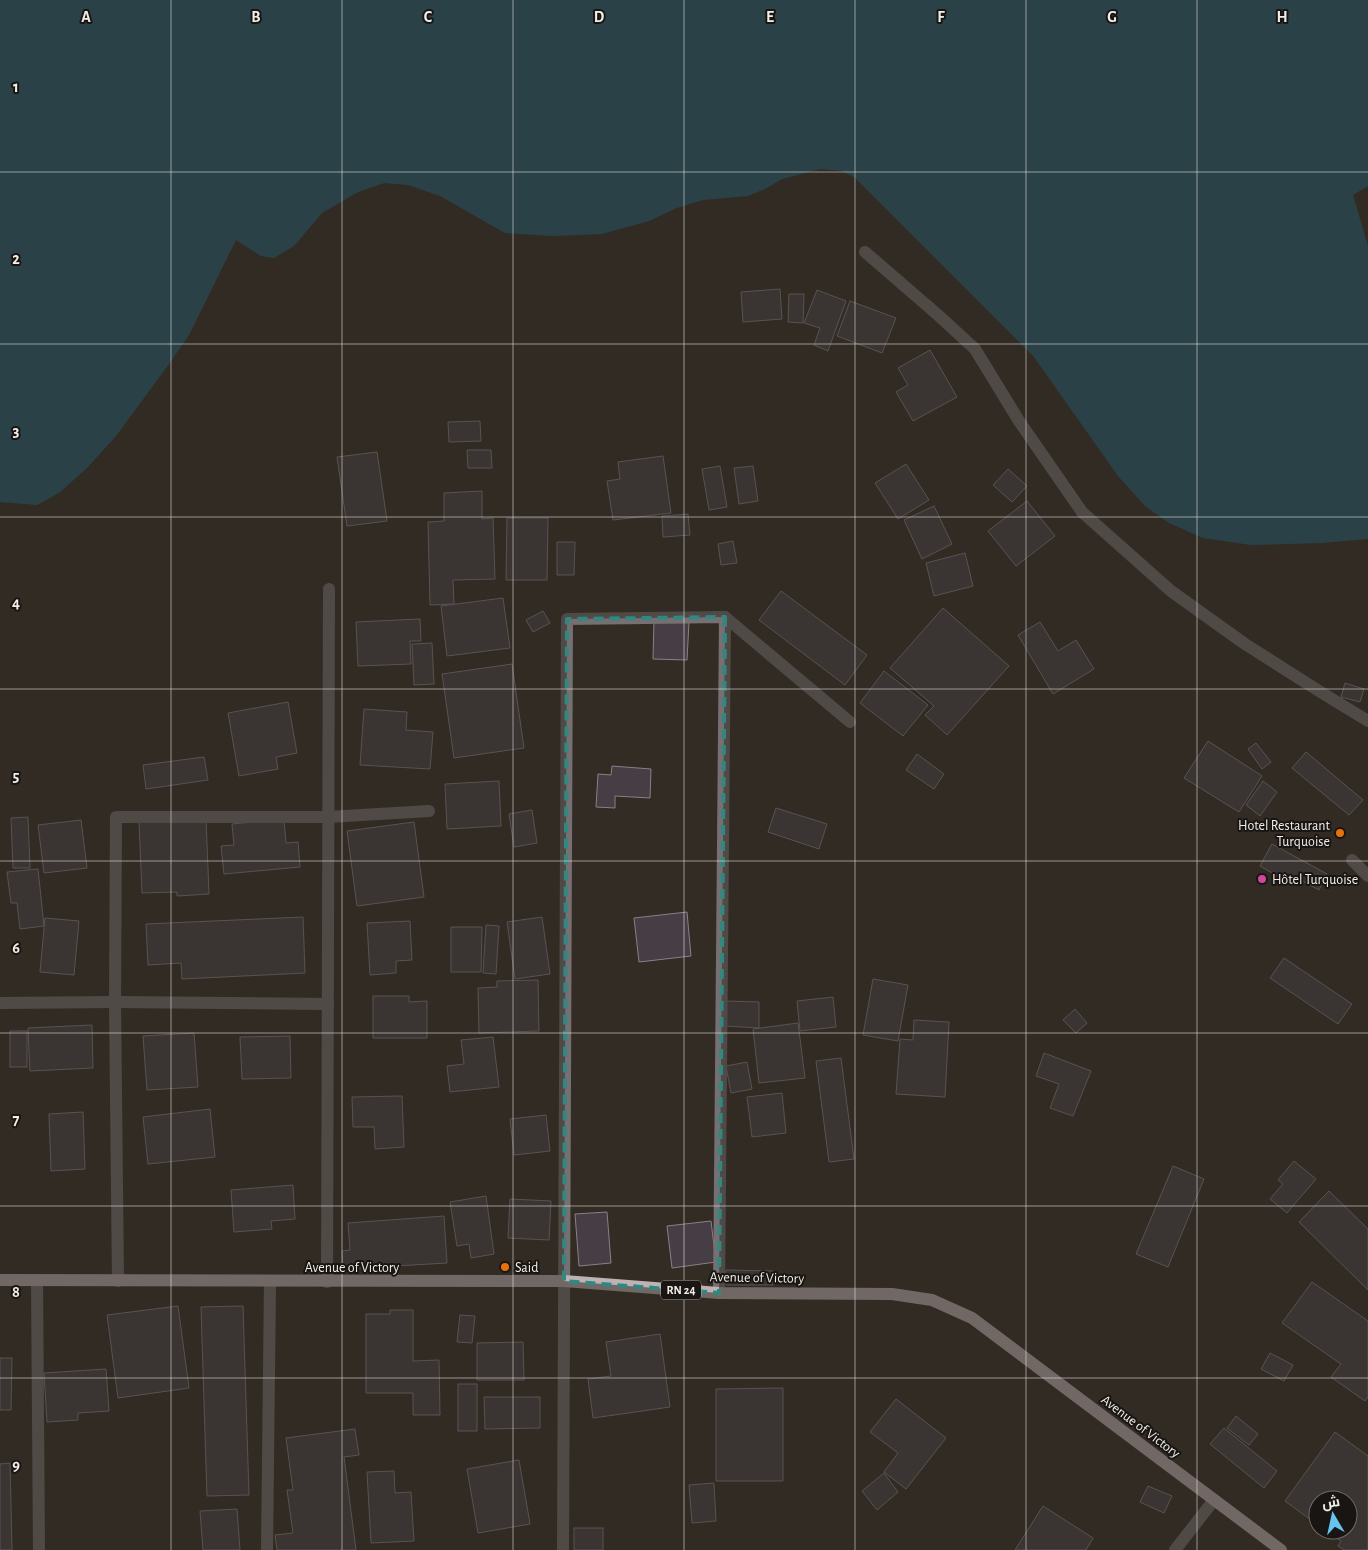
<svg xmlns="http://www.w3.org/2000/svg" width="1368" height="1550" font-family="'Alegreya Sans',Cairo,sans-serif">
<rect width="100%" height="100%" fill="#322c25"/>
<polygon fill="#245b73" points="0,0 1368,0 1368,539 1321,543 1251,545 1203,538 1169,523 1145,506 1118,476 1034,357 855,178 842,171 820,169 782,179 767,188 748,196 703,200 677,208 649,221 602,234 552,236 505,233 440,196 408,185 384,183 358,192 322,213 294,246 274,258 261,256 236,240 189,335 169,364 116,436 87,468 59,493 37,505 0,502"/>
<polygon fill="#322c25" points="1368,186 1368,246 1353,195"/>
<g fill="#463e44" stroke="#8a8087">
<polygon points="780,289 782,319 743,322 741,292"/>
<polygon points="817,290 846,301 828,351 814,345 820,328 804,323"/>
<polygon points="789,294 804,294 803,323 788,322"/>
<polygon points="850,301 896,318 882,353 837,336"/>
<polygon points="930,350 957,397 913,421 896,392 908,385 898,368"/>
<polygon points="480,421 481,441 449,442 448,422"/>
<polygon points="467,450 491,450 492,468 468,468"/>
<polygon points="377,452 387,521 347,526 337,457"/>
<polygon points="663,456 671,513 613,520 607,481 620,479 618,462"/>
<polygon points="906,464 929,500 898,519 875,483"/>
<polygon points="720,466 727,507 709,510 702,469"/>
<polygon points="753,466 758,501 739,504 734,468"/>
<polygon points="1008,469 1027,486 1012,502 993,485"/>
<polygon points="482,491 482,519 493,518 495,579 453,580 454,604 430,605 428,522 444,521 444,493"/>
<polygon points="1027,501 1055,536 1016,566 988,531"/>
<polygon points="934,506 952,544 922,559 904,520"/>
<polygon points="688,514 690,535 663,537 662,516"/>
<polygon points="507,518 548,518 547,580 506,580"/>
<polygon points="733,541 737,563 721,565 718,544"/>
<polygon points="557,542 575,542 574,575 557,575"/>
<polygon points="965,553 973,586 934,596 926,563"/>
<polygon points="781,591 867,655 845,685 759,620"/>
<polygon points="503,598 510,648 447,656 441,606"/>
<polygon points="943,608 1009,666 947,735 925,715 934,706 890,668"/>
<polygon points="543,611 550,623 533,632 526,620"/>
<polygon points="420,619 421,641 410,641 411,664 358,666 356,622"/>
<polygon points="654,620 689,622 687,660 653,659"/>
<polygon points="1040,622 1058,651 1076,640 1094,669 1053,694 1018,635"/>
<polygon points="432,643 434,684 414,685 412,644"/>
<polygon points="512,664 524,748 454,758 442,674"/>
<polygon points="884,671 928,705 903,736 860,703"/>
<polygon points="1345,683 1364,689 1360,702 1341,697"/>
<polygon points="288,702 297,753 276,757 278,769 239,776 228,713"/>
<polygon points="364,709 407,712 406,730 433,732 430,769 360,765"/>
<polygon points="1208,741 1262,776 1239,812 1184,778"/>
<polygon points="1256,743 1271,762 1262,769 1248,749"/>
<polygon points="1306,752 1363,800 1349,815 1292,768"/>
<polygon points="917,754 944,774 934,789 906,770"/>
<polygon points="204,757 208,780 146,789 143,765"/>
<polygon points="612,766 651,769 650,798 615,796 615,808 596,807 598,774 611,775"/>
<polygon points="499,781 501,826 447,829 445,784"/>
<polygon points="1263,781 1277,792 1260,816 1246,805"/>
<polygon points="776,808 827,824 819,849 768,832"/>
<polygon points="532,810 537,843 514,847 509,814"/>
<polygon points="28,817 30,868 13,868 11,818"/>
<polygon points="206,819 209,894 177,896 177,892 142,893 139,822"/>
<polygon points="284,819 286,843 298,842 300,867 224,874 221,846 234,845 232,824"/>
<polygon points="81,820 87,868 44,873 38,825"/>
<polygon points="414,822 424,897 357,906 347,831"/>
<polygon points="1272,844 1327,874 1319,890 1290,874 1286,881 1260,866"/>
<polygon points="38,869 44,926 20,929 17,903 11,903 7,872"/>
<polygon points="687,912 691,956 639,962 634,918"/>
<polygon points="303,917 305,973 182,979 181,963 148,965 146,924"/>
<polygon points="542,917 550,974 515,979 507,922"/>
<polygon points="45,918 79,921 74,975 40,972"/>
<polygon points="410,921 412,960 396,961 396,973 370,975 367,923"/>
<polygon points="486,925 499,926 496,974 483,973"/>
<polygon points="451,927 482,927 481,972 451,972"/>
<polygon points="1284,958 1352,1004 1338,1024 1270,978"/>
<polygon points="873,979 908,985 898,1041 863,1035"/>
<polygon points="538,980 539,1031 479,1033 478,988 497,987 497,981"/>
<polygon points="373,996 409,996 409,1002 427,1001 427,1038 373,1038"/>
<polygon points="833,997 836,1027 800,1031 797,1001"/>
<polygon points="726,1001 759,1002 759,1028 725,1026"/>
<polygon points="1075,1009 1087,1023 1076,1033 1063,1020"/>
<polygon points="914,1020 949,1022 945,1097 896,1094 900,1039 913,1040"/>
<polygon points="798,1023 805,1078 759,1083 753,1029"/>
<polygon points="92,1025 93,1068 30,1071 28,1028"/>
<rect x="10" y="1031" width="17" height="36"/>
<polygon points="194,1033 198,1087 147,1090 143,1036"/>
<polygon points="290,1036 291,1078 242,1079 240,1037"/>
<polygon points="493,1037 499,1087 450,1092 447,1066 464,1064 461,1040"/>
<polygon points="1044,1053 1091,1071 1073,1116 1050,1108 1059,1084 1036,1076"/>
<polygon points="841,1058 854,1159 829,1162 816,1061"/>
<polygon points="747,1062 752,1089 731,1093 726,1066"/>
<polygon points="782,1093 786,1133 752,1137 747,1097"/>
<polygon points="402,1096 404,1147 375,1149 374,1127 353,1127 352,1097"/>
<polygon points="210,1109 215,1157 148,1164 143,1117"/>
<polygon points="83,1112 85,1169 51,1171 49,1114"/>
<polygon points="546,1115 550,1151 514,1155 510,1119"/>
<polygon points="1294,1161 1316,1179 1287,1213 1270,1199 1283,1184 1278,1180"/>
<polygon points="1173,1166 1204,1179 1168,1267 1136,1254"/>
<polygon points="293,1185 295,1219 271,1221 272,1229 234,1232 231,1190"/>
<polygon points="1329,1191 1368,1229 1368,1290 1299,1222"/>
<polygon points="486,1196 494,1254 471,1258 469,1244 457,1246 450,1202"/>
<polygon points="510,1199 551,1201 549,1240 508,1238"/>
<polygon points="607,1212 611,1263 579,1266 575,1214"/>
<polygon points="444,1216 447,1263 343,1269 342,1251 350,1250 348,1223"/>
<polygon points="711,1221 716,1262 672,1268 667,1226"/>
<polygon points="726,1270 773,1271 773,1285 726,1285"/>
<polygon points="1312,1282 1368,1321 1368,1397 1365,1401 1331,1377 1341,1364 1282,1323"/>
<polygon points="178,1306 189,1388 118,1398 107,1315"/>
<polygon points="243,1306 249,1495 207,1496 201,1307"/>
<polygon points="390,1310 413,1310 413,1361 439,1360 440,1415 413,1415 413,1393 366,1393 366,1314 390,1314"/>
<polygon points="460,1315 475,1316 472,1343 457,1342"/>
<polygon points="660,1334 670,1407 593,1418 588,1379 611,1376 606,1342"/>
<polygon points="523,1342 524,1380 477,1380 477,1343"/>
<polygon points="1270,1353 1293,1365 1284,1381 1261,1369"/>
<polygon points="0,1358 12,1358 11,1410 0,1410"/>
<polygon points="106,1369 109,1411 78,1413 78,1420 47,1422 44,1373"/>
<rect x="458" y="1384" width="19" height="47"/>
<polygon points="783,1388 783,1481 716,1481 716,1389"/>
<polygon points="484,1397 540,1397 540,1428 485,1429"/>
<polygon points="896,1399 946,1438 906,1489 884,1472 898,1453 870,1432"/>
<polygon points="1236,1416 1258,1434 1249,1445 1227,1428"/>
<polygon points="1224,1428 1277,1471 1264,1488 1210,1444"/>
<polygon points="355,1429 359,1455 344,1457 356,1550 277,1550 275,1535 293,1533 287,1490 293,1490 286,1438"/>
<polygon points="1335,1432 1368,1456 1368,1550 1344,1550 1338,1546 1341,1541 1325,1530 1348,1530 1348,1500 1318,1500 1318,1525 1285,1501"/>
<polygon points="519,1460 530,1524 478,1533 467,1469"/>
<polygon points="10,1463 12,1550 0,1550 0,1464"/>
<polygon points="394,1471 395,1493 411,1492 414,1541 371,1543 367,1472"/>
<polygon points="884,1473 898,1492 877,1510 862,1491"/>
<polygon points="714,1483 716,1521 692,1523 689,1485"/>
<polygon points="1148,1486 1172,1496 1164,1513 1140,1502"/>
<polygon points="1043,1506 1093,1538 1086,1550 1015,1550"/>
<polygon points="237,1509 240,1550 203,1550 200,1511"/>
<rect x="574" y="1528" width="29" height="22"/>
</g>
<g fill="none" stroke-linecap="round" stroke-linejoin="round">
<g stroke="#757071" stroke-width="12">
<polyline points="865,252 938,315 975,349 1019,421 1082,512 1171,591 1245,644 1319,691 1368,721"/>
<polyline points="1352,860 1368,876"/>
<polyline points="0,1003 115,1002 328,1004"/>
<polyline points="37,1280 39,1550"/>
<polyline points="118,1281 115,1002 116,817 328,817 429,811"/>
<polyline points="327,1282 329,589"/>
<polyline points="719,1293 725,617"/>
<polyline points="267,1550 270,1282"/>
<polyline points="563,1550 567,619 725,617 850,722"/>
<polyline points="1175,1550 1214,1500"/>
</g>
<polyline stroke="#beb2b4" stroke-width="12" points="0,1280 564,1281 719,1293 892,1294 932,1300 972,1318 1281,1550"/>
</g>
<path d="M0 0H1368V1550H0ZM725 617 719 1293 564 1281 567 619Z" fill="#322c25" fill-opacity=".55" fill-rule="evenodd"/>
<path fill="none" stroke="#318880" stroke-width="4" stroke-dasharray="10 6" stroke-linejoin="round" d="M725 617 719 1293 564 1281 567 619Z"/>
<path fill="none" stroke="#f1ede8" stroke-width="1" stroke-opacity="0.55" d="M171 0V1550M342 0V1550M513 0V1550M684 0V1550M855 0V1550M1026 0V1550M1197 0V1550M0 172H1368M0 344H1368M0 517H1368M0 689H1368M0 861H1368M0 1033H1368M0 1206H1368M0 1378H1368"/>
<g fill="#e8710a" stroke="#181512" stroke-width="2">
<circle cx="1340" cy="833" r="5"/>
<circle cx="505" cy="1267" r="5"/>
</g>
<circle fill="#d1479c" stroke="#181512" stroke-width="2" cx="1262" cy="879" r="5"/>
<g text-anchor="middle" stroke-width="4" stroke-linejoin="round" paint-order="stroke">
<rect fill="#181512" stroke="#b0aca8" stroke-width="1" x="661" y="1280.5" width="40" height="19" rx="4"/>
<g font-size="12" font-weight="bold" fill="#f1ede8">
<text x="681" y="1294">RN 24</text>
</g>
<g font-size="14" fill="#f1ede8" stroke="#181512" text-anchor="start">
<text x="1330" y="830" text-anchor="end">Hotel Restaurant<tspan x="1330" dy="16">Turquoise</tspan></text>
<text x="1272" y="884">Hôtel Turquoise</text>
<text x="515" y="1272">Said</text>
</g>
<g font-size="14" fill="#f1ede8" stroke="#181512">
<text x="352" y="1272">Avenue of Victory</text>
<text transform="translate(757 1277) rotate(1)" y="5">Avenue of Victory</text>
<text transform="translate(1141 1426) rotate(37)" y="5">Avenue of Victory</text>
</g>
</g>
<g font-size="16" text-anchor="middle" font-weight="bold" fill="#f1ede8" stroke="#181512" stroke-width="4" stroke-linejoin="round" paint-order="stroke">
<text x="86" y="22">A</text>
<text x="256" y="22">B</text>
<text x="428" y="22">C</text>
<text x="599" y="22">D</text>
<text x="770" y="22">E</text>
<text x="941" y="22">F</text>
<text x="1112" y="22">G</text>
<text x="1282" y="22">H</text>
<text x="16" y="92">1</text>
<text x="16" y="264">2</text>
<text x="16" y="436">3</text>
<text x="16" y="608">4</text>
<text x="16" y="781">5</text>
<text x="16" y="953">6</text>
<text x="16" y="1125">7</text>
<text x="16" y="1297">8</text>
<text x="16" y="1470">9</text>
</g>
<g transform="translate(1333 1515) rotate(351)"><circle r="24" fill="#181512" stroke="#6f6b68"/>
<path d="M0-4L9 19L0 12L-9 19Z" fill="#67c4ef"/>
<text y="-8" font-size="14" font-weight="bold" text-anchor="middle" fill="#f1ede8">ش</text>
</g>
</svg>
